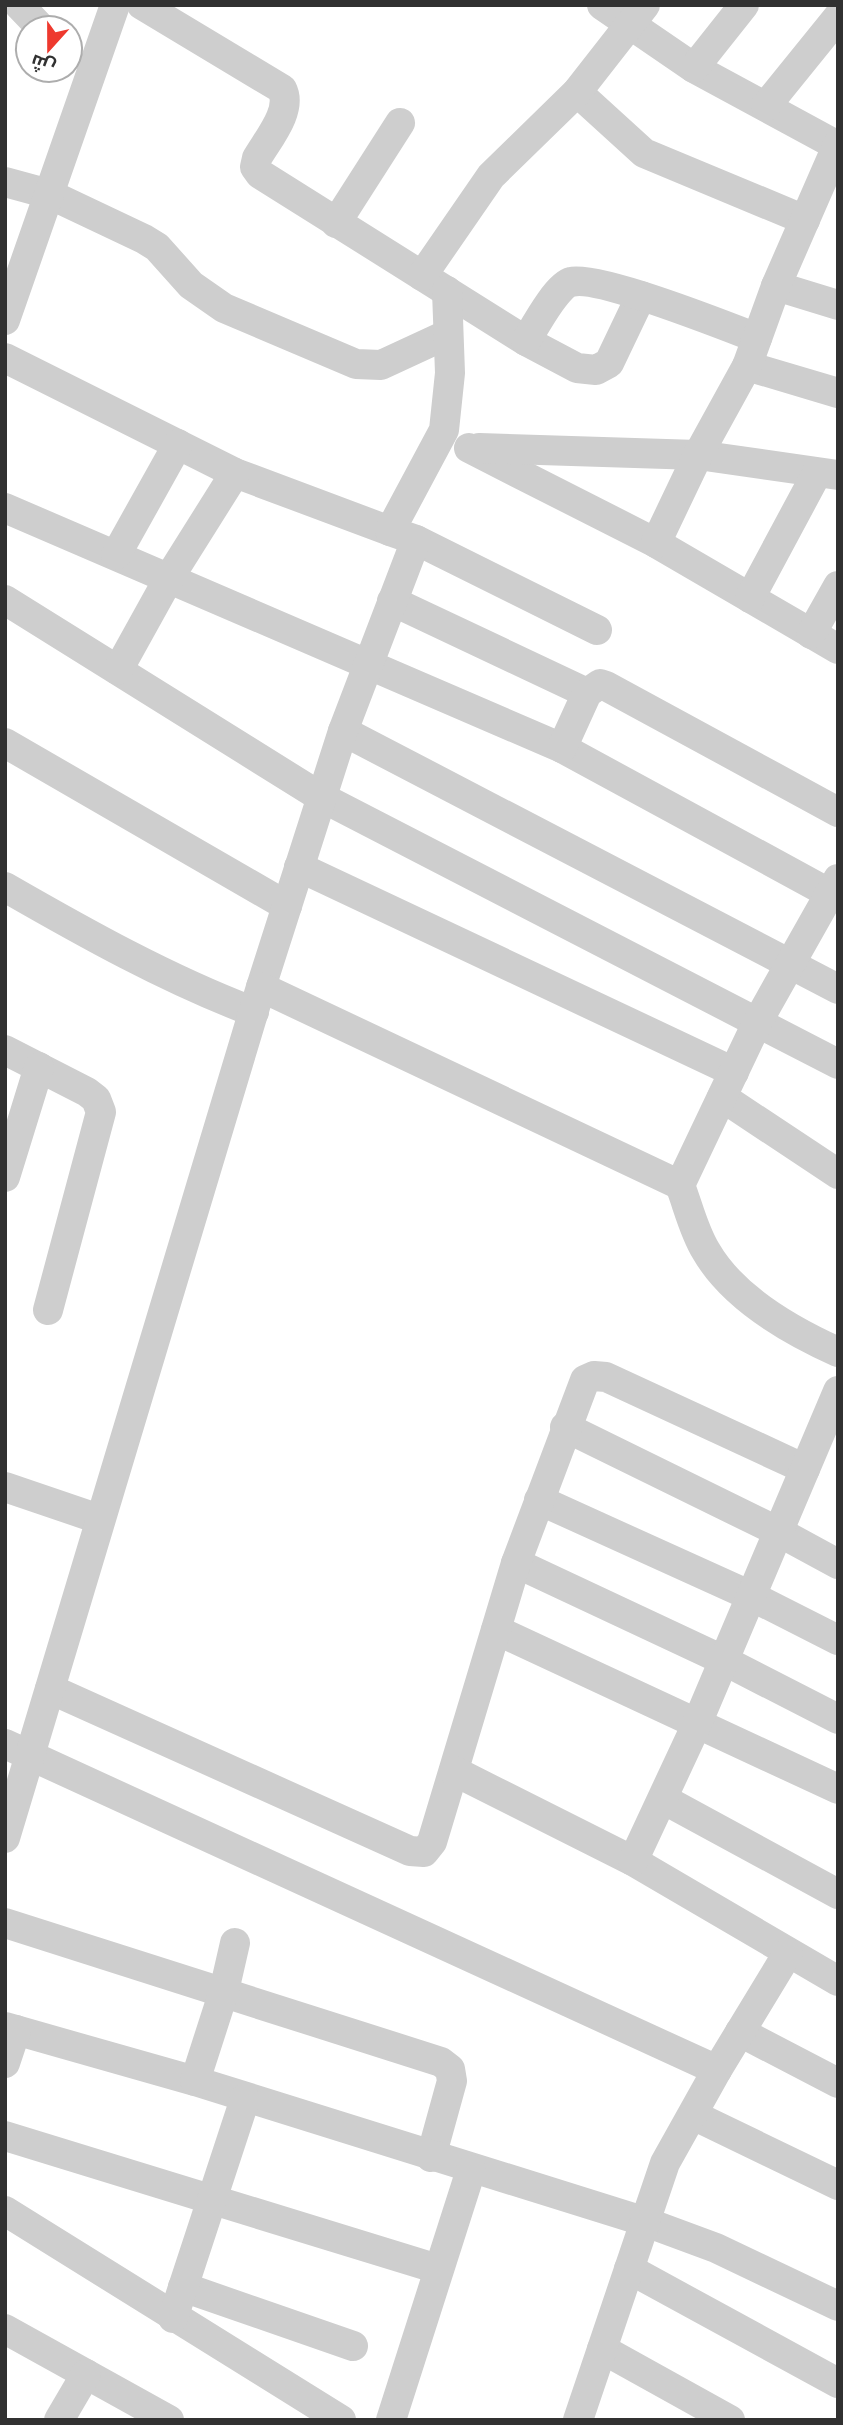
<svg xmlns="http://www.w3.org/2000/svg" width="843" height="2425" font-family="Poppins,Cairo,sans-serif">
<rect width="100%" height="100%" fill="#fff"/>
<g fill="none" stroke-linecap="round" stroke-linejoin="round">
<g stroke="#cecece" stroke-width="30">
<polyline points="19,5 41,28"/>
<path d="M142 5 282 89C293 110 268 139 257 158L255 167 260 174 526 341 577 368 596 370 609 363 641 296"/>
<polyline points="602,5 694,68 838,146"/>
<polyline points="694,68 744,5"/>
<polyline points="577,92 644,153 805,220"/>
<polyline points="766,106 838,17"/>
<polyline points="5,182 49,194 144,239 157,247 191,285 224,308 356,364 381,365 448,334"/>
<polyline points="336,223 400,123"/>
<polyline points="422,276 491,176 577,92 645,5"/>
<polyline points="776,286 838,305"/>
<polyline points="5,320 115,5"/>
<path d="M526 341C534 328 557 285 571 282 597 275 726 326 757 338"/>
<polyline points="5,358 235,473 390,531"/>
<polyline points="747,366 838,393"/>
<polyline points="469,448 656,543 838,649"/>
<polyline points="479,448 698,455 838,475"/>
<polyline points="5,508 562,748 838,898"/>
<polyline points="416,540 597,630"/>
<polyline points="656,543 698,455 747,366 776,286 838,144"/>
<polyline points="116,555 178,444"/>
<polyline points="750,598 817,473"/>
<polyline points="5,600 321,797 838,1064"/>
<polyline points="392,601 587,693"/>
<polyline points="811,634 838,586"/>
<polyline points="118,670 169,578 235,473"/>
<polyline points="343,731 838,989"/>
<polyline points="5,743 287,906"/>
<polyline points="562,748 587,693 600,684 606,686 838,812"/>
<polyline points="299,867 734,1072"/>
<path d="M5 887C85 933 167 979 254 1012"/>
<polyline points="261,987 343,731 416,540 390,531 444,430 450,373 447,291"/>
<polyline points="5,1050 87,1092 96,1099 101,1112 48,1310"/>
<polyline points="722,1097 838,1174"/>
<polyline points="5,1177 39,1067"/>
<path d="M680 1185C688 1206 694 1232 706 1251 733 1298 789 1330 838 1352"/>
<polyline points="565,1427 779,1532 838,1564"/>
<polyline points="5,1487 99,1519"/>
<polyline points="539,1500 751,1596 838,1640"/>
<polyline points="516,1563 723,1660 838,1719"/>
<polyline points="496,1630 838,1789"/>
<polyline points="50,1689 410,1851 424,1852 432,1842 516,1563 585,1380 594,1376 606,1377 805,1469"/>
<polyline points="5,1744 717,2070"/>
<polyline points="454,1771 633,1861 838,1981"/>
<polyline points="663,1799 838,1894"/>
<polyline points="5,1838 261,987 680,1185 758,1021 838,879"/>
<polyline points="633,1861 696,1726 838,1391"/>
<polyline points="5,1923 441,2062 450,2069 452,2081 431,2157"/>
<polyline points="5,2027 195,2081 643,2221 716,2248 838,2306"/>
<polyline points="740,2032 838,2083"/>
<polyline points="5,2063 16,2030"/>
<polyline points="195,2081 224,1991 235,1943"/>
<polyline points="693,2115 838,2185"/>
<polyline points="5,2136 438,2269"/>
<polyline points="5,2211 341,2420"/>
<polyline points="629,2269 838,2383"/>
<polyline points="183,2287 353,2346"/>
<polyline points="173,2318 245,2099"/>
<polyline points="5,2329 169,2420"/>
<polyline points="602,2349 730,2420"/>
<polyline points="59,2420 86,2374"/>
<polyline points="391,2420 471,2170"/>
<polyline points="578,2420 665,2163 717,2070 788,1953"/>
</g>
</g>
<rect width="843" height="2425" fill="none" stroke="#313131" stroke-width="14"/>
<g transform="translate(49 49) rotate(201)"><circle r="33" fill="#ffffff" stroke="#adadad" stroke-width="2"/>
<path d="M0-5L12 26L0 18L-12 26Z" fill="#ee392e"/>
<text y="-10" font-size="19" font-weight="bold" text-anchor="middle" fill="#313131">ش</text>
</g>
</svg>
